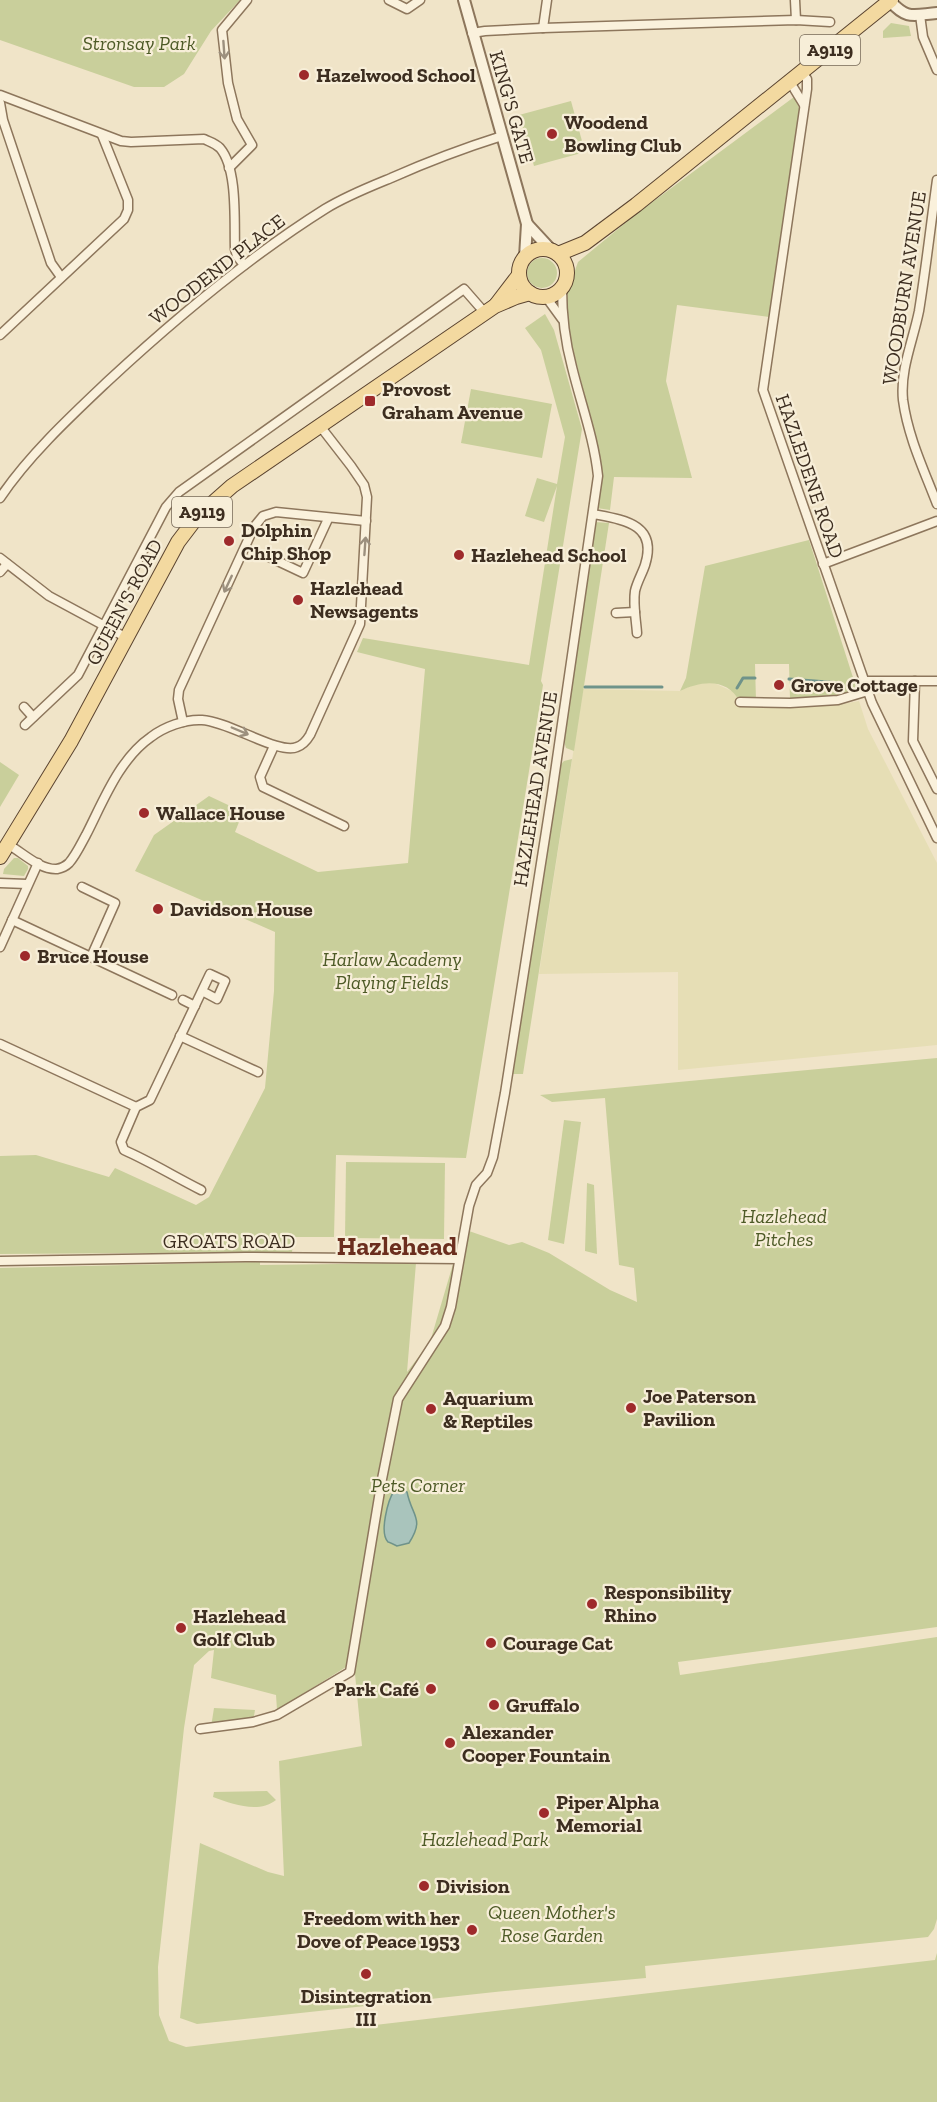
<svg xmlns="http://www.w3.org/2000/svg" width="937" height="2102" font-family="'Zilla Slab',serif">
<rect width="100%" height="100%" fill="#f0e4c8"/>
<polygon fill="#e6deb5" points="712,682 736,693 741,706 842,704 859,701 868,729 937,863 937,1045 678,1070 678,972 539,974 583,689 680,691 695,684"/>
<g fill="#c9cf9b">
<polygon points="0,0 240,0 211,31 184,74 164,87 134,87 0,40"/>
<polygon points="891,23 909,26 911,36 883,38 883,31"/>
<polygon points="794,97 800,110 769,317 677,305 666,381 692,478 614,477 610,510 597,508 602,470 599,451 562,307 578,262 635,215"/>
<polygon points="571,101 585,152 534,166 519,115"/>
<circle cx="542" cy="273" r="15"/>
<polygon points="545,314 554,330 582,429 541,681 543,685 466,1158 336,1155 334,1237 294,1237 292,1252 0,1254 0,1156 36,1155 109,1177 115,1168 196,1205 209,1197 265,1088 274,991 275,932 135,871 154,835 209,796 243,812 235,832 318,872 408,863 425,669 357,652 363,638 529,665 557,486 544,522 525,516 537,478 557,484 565,437 541,350 525,328"/>
<polygon points="471,389 552,404 542,458 461,443"/>
<polygon points="595,522 609,523 574,751 566,748 563,738"/>
<path d="M809 540 858 693 790 699 789 664H755L756 701 740 702C728 678 702 680 680 691L686 678 705 566Z"/>
<polygon points="572,759 523,1074 510,1074 559,766 564,761"/>
<polygon points="0,762 19,775 0,807"/>
<polygon points="14,858 18,858 28,866 28,869 24,876 3,874 4,869"/>
<polygon points="937,1058 937,1627 678,1662 680,1675 937,1637 937,1919 934,1929 928,1937 645,1966 646,1978 495,1992 197,2024 180,2018 200,1843 268,1872 284,1876 279,1761 362,1746 355,1674 346,1667 277,1710 276,1695 211,1678 214,1650 209,1651 194,1665 184,1728 158,1967 159,2015 169,2041 186,2047 935,1960 937,1953 937,2102 0,2102 0,1268 260,1262 260,1265 416,1263 407,1372 430,1342 453,1264 469,1231 509,1245 522,1242 549,1253 610,1290 637,1302 634,1268 619,1265 605,1098 552,1102 540,1095"/>
<polygon points="564,1120 581,1122 564,1244 548,1240"/>
<polygon points="346,1162 445,1163 444,1239 345,1238"/>
<polygon points="587,1183 594,1185 597,1254 585,1251"/>
<polygon points="214,1708 255,1710 253,1722 211,1727"/>
<path d="M267 1791 276 1800C258 1814 233 1804 213 1797L214 1792Z"/>
</g>
<path fill="#a9c4bc" stroke="#6f938a" stroke-width="1.5" d="M402 1490 407 1492C412 1517 425 1518 409 1543L397 1546C397 1546 389 1542 388 1542 379 1533 388 1500 394 1491Z"/>
<g fill="none" stroke-linecap="round" stroke-linejoin="round">
<g stroke="#6f938a" stroke-width="3">
<polyline points="789,679 840,683"/>
<polyline points="585,687 662,687"/>
<polyline points="737,688 743,678 755,678"/>
</g>
<defs>
<g id="minor">
<polyline points="389,0 407,9 420,0"/>
<polyline points="795,0 796,20"/>
<polyline points="920,15 923,37 937,70"/>
<polyline points="543,28 547,0"/>
<polyline points="472,33 485,31 543,28 796,20 830,22"/>
<polyline points="802,73 807,79 807,89 763,390 872,703 937,838"/>
<polyline points="790,82 804,105"/>
<path d="M0 95 121 141 131 142 204 139C210 142 215 143 220 148 238 169 234 222 235 249L237 256 244 265"/>
<polyline points="0,103 3,120 51,263 61,277"/>
<polyline points="229,168 252,145 237,119 228,83 222,30 247,0"/>
<path d="M937 180C931 223 926 268 919 311 913 341 900 369 903 400 908 437 924 470 937 504"/>
<polyline points="546,297 562,319"/>
<polyline points="0,335 124,219 128,210 128,200 102,135"/>
<path d="M0 498C28 456 71 416 108 381 176 318 247 258 325 209 346 196 369 187 391 178 427 162 464 148 502 136"/>
<path d="M593 514C624 520 658 524 645 565 642 574 637 582 635 591 633 605 636 619 637 633"/>
<polyline points="269,557 303,573 328,519"/>
<polyline points="0,558 49,596 127,638"/>
<polyline points="823,564 937,521"/>
<polyline points="0,572 7,564"/>
<polyline points="616,613 635,612"/>
<polyline points="865,681 937,681"/>
<polyline points="915,681 913,741 937,789"/>
<polyline points="740,702 790,703 838,700 868,691"/>
<polyline points="24,707 33,717"/>
<polyline points="183,722 178,699 179,690 254,527 263,516 276,512 366,521"/>
<polyline points="25,725 78,675 166,507 179,492 464,289 485,313"/>
<polyline points="274,746 260,777 263,787 344,826"/>
<path d="M9 845C23 853 40 870 57 869 62 868 66 866 69 863 76 855 81 844 86 835 103 802 119 759 151 737 164 727 185 719 202 720 228 721 279 755 297 747 303 745 307 740 310 735L360 624 367 497 364 485 351 466 320 426"/>
<polyline points="0,883 27,884"/>
<polyline points="82,887 115,903 91,957"/>
<polyline points="12,920 172,995"/>
<polyline points="0,947 38,863"/>
<polyline points="183,1000 195,1006"/>
<polyline points="180,1036 258,1072"/>
<polyline points="0,1044 136,1107"/>
<path d="M201 1190C175 1177 151 1162 124 1150L121 1142 136 1107 150 1100 210 974 225 981 217 999 202 991"/>
<polyline points="0,1261 245,1257 459,1259"/>
<path d="M200 1729 253 1722 277 1715 350 1672 382 1479 398 1399 445 1326 451 1307 469 1206 476 1185 487 1173 493 1157 505 1093 552 793 598 476C594 438 581 404 572 367 565 341 562 315 562 288"/>
</g>
<g id="tertiary">
<polyline points="464,0 527,224 525,257"/>
<path d="M890 1C907 20 913 15 937 13"/>
<polyline points="527,224 552,251"/>
</g>
<g id="primary">
<circle cx="543" cy="273" r="24"/>
<polyline points="558,254 585,243 636,205 891,0"/>
<polyline points="496,305 519,275"/>
<polyline points="0,857 71,741 178,542 197,517 232,486 495,306 516,297 530,293"/>
</g>
</defs>
<use href="#minor" stroke="#8d765c" stroke-width="11"/>
<use href="#tertiary" stroke="#8d765c" stroke-width="14"/>
<use href="#primary" stroke="#5b4430" stroke-width="16"/>
<use href="#minor" stroke="#faf1dc" stroke-width="8"/>
<use href="#tertiary" stroke="#faf1dc" stroke-width="10"/>
<use href="#primary" stroke="#f3d9a0" stroke-width="14"/>
</g>
<defs><path id="oneway-shaft" d="M-6 0H5M1.5-3L5.5 0L1.5 3" fill="none" stroke-width="1.6" stroke-linecap="round" stroke-linejoin="round" transform="scale(1.5)"/></defs>
<g stroke="#9c907e">
<use href="#oneway-shaft" transform="translate(224 50) rotate(86)"/>
<use href="#oneway-shaft" transform="translate(365 546) rotate(-86)"/>
<use href="#oneway-shaft" transform="translate(228 584) rotate(115)"/>
<use href="#oneway-shaft" transform="translate(240 731) rotate(23)"/>
</g>
<g fill="#9e2a2b" stroke="#f7eed8" stroke-width="2">
<circle cx="304" cy="75" r="6"/>
<circle cx="552" cy="134" r="6"/>
<rect x="364" y="395" width="12" height="12" rx="3"/>
<circle cx="229" cy="541" r="6"/>
<circle cx="459" cy="555" r="6"/>
<circle cx="298" cy="600" r="6"/>
<circle cx="779" cy="685" r="6"/>
<circle cx="144" cy="813" r="6"/>
<circle cx="158" cy="909" r="6"/>
<circle cx="25" cy="956" r="6"/>
<circle cx="631" cy="1408" r="6"/>
<circle cx="431" cy="1409" r="6"/>
<circle cx="592" cy="1604" r="6"/>
<circle cx="181" cy="1628" r="6"/>
<circle cx="491" cy="1643" r="6"/>
<circle cx="431" cy="1689" r="6"/>
<circle cx="494" cy="1705" r="6"/>
<circle cx="450" cy="1743" r="6"/>
<circle cx="544" cy="1813" r="6"/>
<circle cx="424" cy="1886" r="6"/>
<circle cx="472" cy="1930" r="6"/>
<circle cx="366" cy="1974" r="6"/>
</g>
<g text-anchor="middle" stroke-width="4.5" stroke-linejoin="round" paint-order="stroke">
<g fill="#f7eed8" stroke="#756857" stroke-width="1.5">
<rect x="800" y="35" width="60" height="30" rx="4.5"/>
<rect x="172" y="497" width="60" height="30" rx="4.5"/>
</g>
<g font-size="18" font-weight="bold" fill="#3d2e20">
<text x="830" y="56">A9119</text>
<text x="202" y="518">A9119</text>
</g>
<g font-size="20" font-style="italic" fill="#4d5a26" stroke="#f7eed8">
<text x="139" y="50">Stronsay Park</text>
<text x="392" y="966">Harlaw Academy<tspan x="392" dy="23">Playing Fields</tspan></text>
<text x="784" y="1223">Hazlehead<tspan x="784" dy="23">Pitches</tspan></text>
<text x="418" y="1492">Pets Corner</text>
<text x="485" y="1846">Hazlehead Park</text>
<text x="552" y="1919">Queen Mother's<tspan x="552" dy="23">Rose Garden</tspan></text>
</g>
<g font-size="20" font-weight="bold" fill="#3d2e20" stroke="#f7eed8" text-anchor="start">
<text x="316" y="82">Hazelwood School</text>
<text x="564" y="129">Woodend<tspan x="564" dy="23">Bowling Club</tspan></text>
<text x="382" y="396">Provost<tspan x="382" dy="23">Graham Avenue</tspan></text>
<text x="241" y="537">Dolphin<tspan x="241" dy="23">Chip Shop</tspan></text>
<text x="471" y="562">Hazlehead School</text>
<text x="310" y="595">Hazlehead<tspan x="310" dy="23">Newsagents</tspan></text>
<text x="791" y="692">Grove Cottage</text>
<text x="156" y="820">Wallace House</text>
<text x="170" y="916">Davidson House</text>
<text x="37" y="963">Bruce House</text>
<text x="643" y="1403">Joe Paterson<tspan x="643" dy="23">Pavilion</tspan></text>
<text x="443" y="1405">Aquarium<tspan x="443" dy="23">&amp; Reptiles</tspan></text>
<text x="604" y="1599">Responsibility<tspan x="604" dy="23">Rhino</tspan></text>
<text x="193" y="1623">Hazlehead<tspan x="193" dy="23">Golf Club</tspan></text>
<text x="503" y="1650">Courage Cat</text>
<text x="419" y="1696" text-anchor="end">Park Café</text>
<text x="506" y="1712">Gruffalo</text>
<text x="462" y="1739">Alexander<tspan x="462" dy="23">Cooper Fountain</tspan></text>
<text x="556" y="1809">Piper Alpha<tspan x="556" dy="23">Memorial</tspan></text>
<text x="436" y="1893">Division</text>
<text x="460" y="1925" text-anchor="end">Freedom with her<tspan x="460" dy="23">Dove of Peace 1953</tspan></text>
<text x="366" y="2003" text-anchor="middle">Disintegration<tspan x="366" dy="23">III</tspan></text>
</g>
<g font-size="20" fill="#3d2e20" stroke="#f7eed8">
<text transform="translate(512 107) rotate(74)" y="7">KING'S GATE</text>
<text transform="translate(217 269) rotate(-38)" y="7">WOODEND PLACE</text>
<text transform="translate(904 288) rotate(-81)" y="7">WOODBURN AVENUE</text>
<text transform="translate(810 476) rotate(71)" y="7">HAZLEDENE ROAD</text>
<text transform="translate(124 602) rotate(-62)" y="7">QUEEN'S ROAD</text>
<text transform="translate(535 789) rotate(-81)" y="7">HAZLEHEAD AVENUE</text>
<text x="229" y="1248">GROATS ROAD</text>
</g>
<g font-size="26" font-weight="bold" fill="#6b2e1e" stroke="#f7eed8">
<text x="397" y="1255">Hazlehead</text>
</g>
</g>
</svg>
